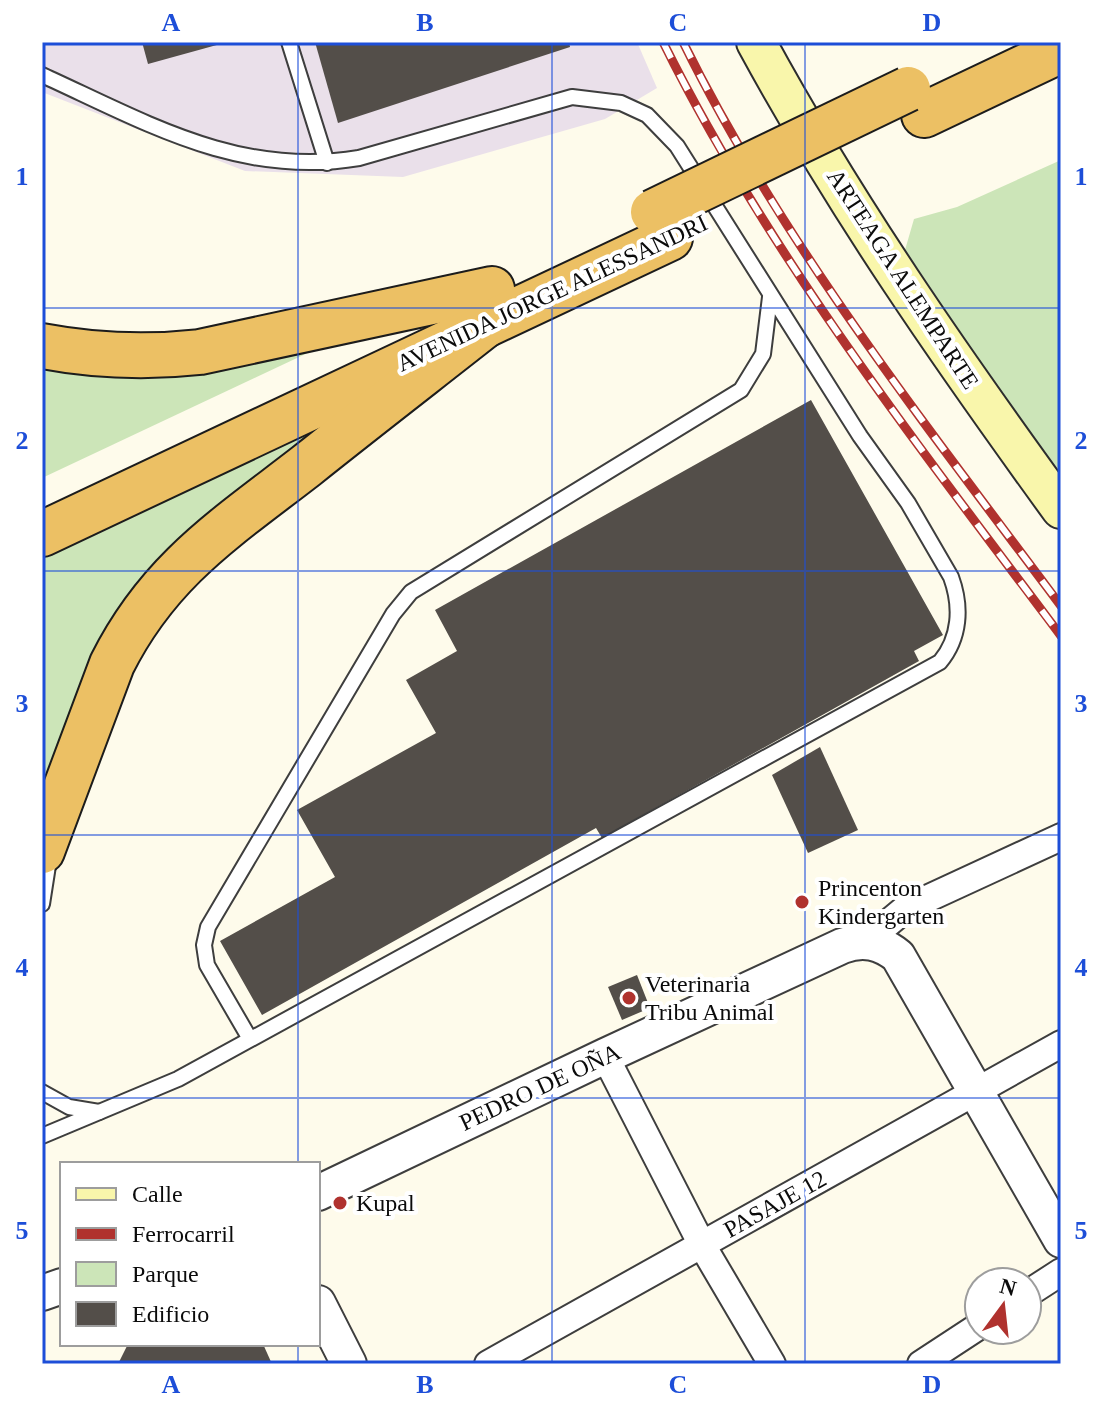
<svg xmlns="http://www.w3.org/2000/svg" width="1103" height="1406" font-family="'Times New Roman',serif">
<rect width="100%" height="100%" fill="#fefbeb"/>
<polygon fill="#eae0ea" points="42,42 637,42 657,88 605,119 403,177 245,171 42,92"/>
<g fill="#cce5b8">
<polygon points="1061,160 1061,484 905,250 914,219 957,207"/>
<polygon points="331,342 42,478 42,358"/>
<polygon points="357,407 188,537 42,803 42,553"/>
</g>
<g fill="#534e49">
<polygon points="142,42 224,42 224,43 148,64"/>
<polygon points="315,42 569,42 570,47 338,123"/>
<polygon points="811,400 943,635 914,651 919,661 602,838 596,828 262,1015 220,941 335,877 297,810 436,733 406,680 457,651 435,610"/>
<polygon points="820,747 858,830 808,853 772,775"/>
<polygon points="637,975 650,1008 622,1020 608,987"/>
<polygon points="128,1344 263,1344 272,1364 118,1364"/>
</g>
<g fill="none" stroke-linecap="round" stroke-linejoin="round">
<defs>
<g id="service">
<polyline points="289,42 327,163"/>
<path d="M42 75C147 123 240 178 359 158L572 97 621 103 647 115 677 146 860 436 908 503 951 577C962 607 960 638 940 662L178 1079 42 1136"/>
<polyline points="42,904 50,853"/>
<polyline points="250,1039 207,965 204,945 208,927 393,614 411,592 741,390 763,354 770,297"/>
<polyline points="42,1092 69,1107 99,1112"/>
</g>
<g id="minor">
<polyline points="870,942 881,929 905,909 1061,837"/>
<polyline points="605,1056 702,1245 772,1364"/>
<polyline points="1027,1294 1061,1272"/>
<polyline points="488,1364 1061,1044"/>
<polyline points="921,1364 979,1326"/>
</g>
<g id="tertiary">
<path d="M318 1193 605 1056 842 946C863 938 881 942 898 956L1061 1240"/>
<polyline points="42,1293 62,1286"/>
<polyline points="318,1303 349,1364"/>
</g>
<path id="secondary" d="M756 42C845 206 952 359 1061 509"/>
<g id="trunk">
<polyline points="924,115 1061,50"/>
<path d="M42 346C95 356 146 358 200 352L492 289"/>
<polyline points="42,534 670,238"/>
<path d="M42 851 112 664C159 570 226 528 306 466 366 418 427 371 488 323"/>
</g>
</defs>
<use href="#service" stroke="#3e3e3e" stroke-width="18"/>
<use href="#minor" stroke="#3e3e3e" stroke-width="30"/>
<use href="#tertiary" stroke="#3e3e3e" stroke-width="38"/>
<use href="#secondary" stroke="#2d2d2d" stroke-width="42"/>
<use href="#trunk" stroke="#1c1c1c" stroke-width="48"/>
<use href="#service" stroke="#fff" stroke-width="14"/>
<use href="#minor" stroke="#fff" stroke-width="26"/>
<use href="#tertiary" stroke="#fff" stroke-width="34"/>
<use href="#secondary" stroke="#f9f6ab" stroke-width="38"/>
<use href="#trunk" stroke="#ecc064" stroke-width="44"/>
<defs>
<g id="rail">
<path d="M663 42C769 256 918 445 1061 636"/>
<path d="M683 42C783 245 926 425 1061 606"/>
</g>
</defs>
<use href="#rail" stroke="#b0322e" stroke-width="9"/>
<use href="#rail" stroke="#fff" stroke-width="6" stroke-dasharray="18" stroke-linecap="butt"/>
<defs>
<polyline id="trunk-bridge" points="653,212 908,89"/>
</defs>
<use href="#trunk-bridge" stroke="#1c1c1c" stroke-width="48" stroke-linecap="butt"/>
<use href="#trunk-bridge" stroke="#ecc064" stroke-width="44"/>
</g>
<path fill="none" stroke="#1d4ed8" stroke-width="2" stroke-opacity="0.55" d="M298 42V1164M552 42V1364M805 42V1364M42 308H1061M42 571H1061M42 835H1061M42 1098H1061M298 1344V1364"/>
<g fill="#b0322e" stroke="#fff" stroke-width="3">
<circle cx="802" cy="902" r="8"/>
<circle cx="629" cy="998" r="8"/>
<circle cx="340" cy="1203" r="8"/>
</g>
<g text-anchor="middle" stroke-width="8" stroke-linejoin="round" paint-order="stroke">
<g font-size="24" fill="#0b0b0b" stroke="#fff">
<text transform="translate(903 279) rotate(57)" y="8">ARTEAGA ALEMPARTE</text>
<text transform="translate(552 293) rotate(-25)" y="8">AVENIDA JORGE ALESSANDRI</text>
<text transform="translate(540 1087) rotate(-25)" y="8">PEDRO DE OÑA</text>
<text transform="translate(775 1204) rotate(-29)" y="8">PASAJE 12</text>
</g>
<g font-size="24" fill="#0b0b0b" stroke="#fff" text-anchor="start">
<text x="818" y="896">Princenton<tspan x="818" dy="28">Kindergarten</tspan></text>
<text x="645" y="992">Veterinaria<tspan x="645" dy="28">Tribu Animal</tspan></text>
<text x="356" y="1211">Kupal</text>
</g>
</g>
<rect width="1103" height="1406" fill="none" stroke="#ffffff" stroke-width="88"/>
<rect x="60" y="1162" width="260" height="184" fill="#ffffff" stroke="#9d9d9d" stroke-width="2"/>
<rect x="76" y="1188" width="40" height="12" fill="#f9f6ab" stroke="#9d9d9d" stroke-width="2"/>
<text x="132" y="1202" font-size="24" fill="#0b0b0b">Calle</text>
<rect x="76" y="1228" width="40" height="12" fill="#b0322e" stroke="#9d9d9d" stroke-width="2"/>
<text x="132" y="1242" font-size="24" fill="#0b0b0b">Ferrocarril</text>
<rect x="76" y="1262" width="40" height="24" fill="#cce5b8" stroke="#9d9d9d" stroke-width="2"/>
<text x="132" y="1282" font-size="24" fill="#0b0b0b">Parque</text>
<rect x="76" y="1302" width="40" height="24" fill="#534e49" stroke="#9d9d9d" stroke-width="2"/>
<text x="132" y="1322" font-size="24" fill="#0b0b0b">Edificio</text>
<g transform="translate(1003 1306) rotate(15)"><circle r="38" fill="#ffffff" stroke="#9d9d9d" stroke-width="2"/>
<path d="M0-6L14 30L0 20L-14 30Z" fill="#b0322e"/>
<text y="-12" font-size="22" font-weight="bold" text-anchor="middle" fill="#0b0b0b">N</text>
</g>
<rect x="44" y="44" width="1015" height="1318" fill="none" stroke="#1d4ed8" stroke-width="3"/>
<g font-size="26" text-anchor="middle" font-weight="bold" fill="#1d4ed8">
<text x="171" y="31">A</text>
<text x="425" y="31">B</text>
<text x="678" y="31">C</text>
<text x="932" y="31">D</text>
<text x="22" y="185">1</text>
<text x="1081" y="185">1</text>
<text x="22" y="449">2</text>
<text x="1081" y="449">2</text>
<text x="22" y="712">3</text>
<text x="1081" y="712">3</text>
<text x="22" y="976">4</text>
<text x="1081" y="976">4</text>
<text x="22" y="1239">5</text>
<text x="1081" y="1239">5</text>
<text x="171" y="1393">A</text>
<text x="425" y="1393">B</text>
<text x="678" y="1393">C</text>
<text x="932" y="1393">D</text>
</g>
</svg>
